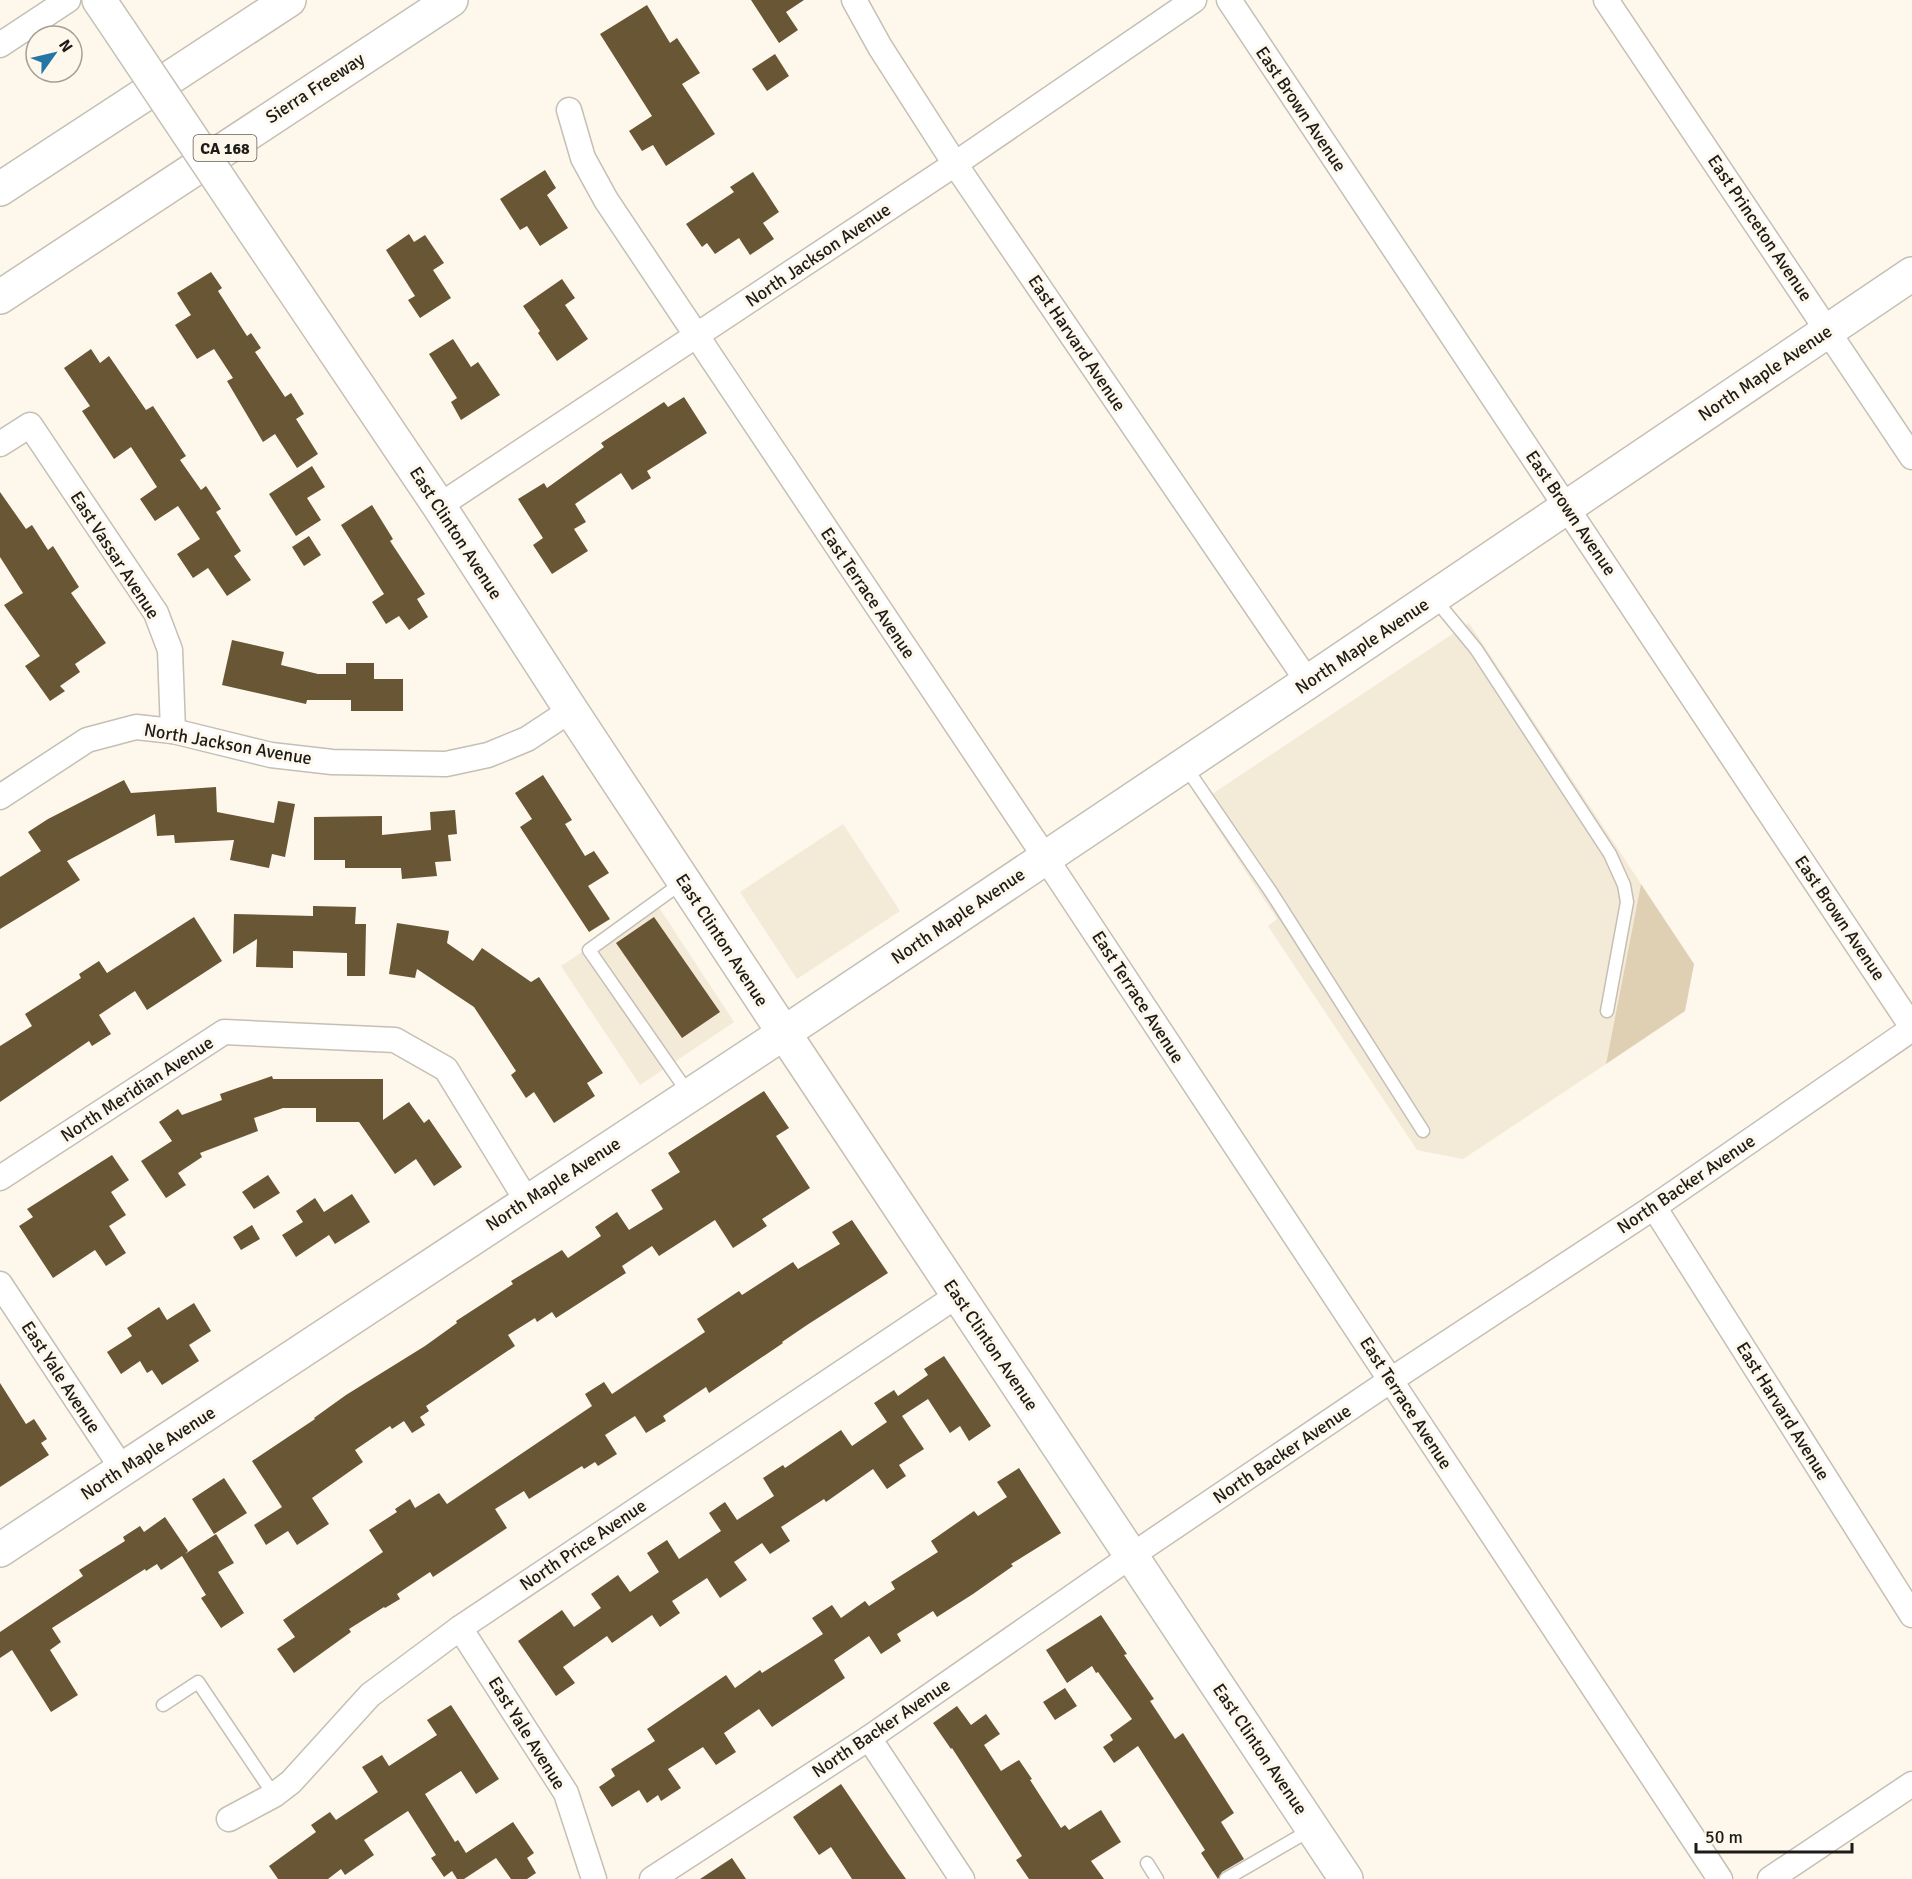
<svg xmlns="http://www.w3.org/2000/svg" width="1912" height="1879" font-family="Signika,sans-serif">
<rect width="100%" height="100%" fill="#fdf7ec"/>
<g fill="#f3ead8">
<polygon points="1469,623 1641,884 1606,1064 1463,1159 1417,1150 1268,926 1277,919 1200,802"/>
<polygon points="843,824 900,911 797,979 740,892"/>
<polygon points="656,903 734,1022 640,1085 561,966"/>
</g>
<polygon fill="#dfcfb3" points="1641,884 1694,964 1685,1011 1606,1064"/>
<g fill="#685635">
<polygon points="751,0 804,0 786,12 798,30 779,43"/>
<polygon points="647,5 670,43 677,38 700,73 682,84 715,134 666,166 653,145 642,151 629,131 652,116 600,34"/>
<polygon points="775,54 789,76 767,91 752,69"/>
<polygon points="545,170 556,188 547,195 568,228 540,246 527,226 520,230 500,199"/>
<polygon points="753,172 779,212 763,223 774,239 750,255 739,238 715,254 707,243 702,247 686,224 734,192 730,187"/>
<polygon points="409,234 414,242 425,235 444,263 433,270 451,298 420,318 408,300 415,296 386,250"/>
<polygon points="211,272 222,288 218,291 247,336 251,333 261,348 255,352 285,397 291,393 304,414 296,419 318,454 297,468 275,434 263,442 227,381 233,378 214,349 197,359 175,325 191,315 177,293"/>
<polygon points="562,279 575,298 565,305 588,339 557,361 538,333 540,331 523,306"/>
<polygon points="453,339 471,367 478,362 500,395 461,420 451,402 457,398 429,354"/>
<polygon points="91,349 100,363 109,356 146,410 153,406 186,456 180,460 201,490 206,486 221,509 216,512 241,551 234,556 251,580 227,596 208,568 193,578 177,554 200,539 178,506 155,521 140,499 157,487 131,447 114,459 82,411 90,406 64,368"/>
<polygon points="684,397 707,433 647,471 651,478 632,490 621,473 575,504 586,522 574,529 588,551 552,574 533,545 543,538 518,499 544,483 547,488 604,447 601,443 664,402 668,407"/>
<polygon points="312,466 325,487 307,498 321,520 296,536 269,494"/>
<polygon points="0,492 26,529 32,525 48,550 53,546 79,587 71,593 106,643 75,664 80,672 60,686 65,691 50,701 25,666 40,656 4,605 23,593 0,557"/>
<polygon points="372,505 393,539 390,541 425,594 417,599 428,617 409,630 399,616 386,624 372,602 384,594 341,525"/>
<polygon points="309,536 321,555 304,566 292,547"/>
<polygon points="232,640 284,652 281,665 318,674 346,674 346,663 374,663 374,679 403,679 403,711 351,711 351,700 307,700 306,704 222,685"/>
<polygon points="543,775 572,820 565,824 585,856 594,851 609,873 588,886 610,919 589,932 520,827 532,819 515,793"/>
<polygon points="124,780 131,793 216,787 217,812 274,823 278,801 295,804 285,857 272,854 269,868 230,860 234,840 175,843 174,835 157,836 155,814 67,861 80,880 0,929 0,877 41,851 28,832 48,819"/>
<polygon points="455,810 457,834 448,835 451,861 435,862 437,876 402,879 401,868 345,868 345,860 314,860 314,817 382,816 382,835 431,830 430,812"/>
<polygon points="313,906 356,907 355,924 366,924 365,976 347,976 347,953 293,951 293,968 256,967 257,939 233,954 234,914 313,916"/>
<polygon points="194,917 222,961 147,1010 135,991 99,1015 111,1034 92,1046 89,1041 0,1102 0,1046 32,1026 25,1014 81,978 79,974 99,961 107,973"/>
<polygon points="654,917 720,1012 682,1038 616,943"/>
<polygon points="397,923 449,931 447,943 473,961 482,948 531,982 539,977 603,1073 587,1083 595,1096 554,1123 534,1092 526,1098 511,1075 516,1071 474,1007 417,969 415,978 389,974"/>
<polygon points="272,1076 273,1079 383,1079 383,1120 409,1102 424,1123 429,1119 462,1167 434,1186 416,1159 395,1174 359,1122 316,1122 316,1108 283,1108 254,1118 258,1131 200,1153 202,1157 178,1173 186,1185 166,1198 141,1161 172,1141 159,1122 178,1109 182,1115 222,1100 220,1094"/>
<polygon points="764,1091 789,1128 776,1136 810,1188 762,1219 767,1226 733,1248 715,1220 659,1256 652,1246 622,1266 626,1273 556,1318 552,1312 537,1322 535,1318 508,1335 515,1346 426,1406 429,1411 420,1417 425,1425 412,1433 404,1421 392,1429 390,1426 355,1450 363,1462 312,1498 329,1524 297,1545 288,1531 266,1545 254,1525 282,1507 252,1461 315,1419 314,1418 346,1395 425,1346 457,1323 456,1321 513,1284 511,1281 562,1250 568,1258 601,1236 595,1227 617,1212 629,1230 663,1209 651,1190 680,1172 668,1153"/>
<polygon points="112,1155 129,1180 111,1192 126,1215 109,1226 126,1253 106,1266 95,1250 53,1278 19,1226 33,1217 27,1209"/>
<polygon points="268,1175 280,1193 254,1209 242,1192"/>
<polygon points="352,1194 370,1222 335,1244 329,1235 296,1257 282,1235 303,1222 296,1211 315,1198 324,1212"/>
<polygon points="852,1220 888,1273 807,1325 782,1342 783,1343 709,1393 706,1387 663,1416 666,1421 646,1433 635,1416 605,1435 617,1454 598,1466 595,1462 584,1469 582,1466 529,1499 524,1491 495,1509 507,1528 433,1577 430,1572 397,1594 400,1599 385,1608 384,1607 349,1629 351,1632 294,1673 277,1649 295,1637 283,1620 383,1552 369,1530 397,1512 395,1509 410,1499 415,1508 439,1493 447,1504 592,1406 585,1394 604,1382 612,1394 705,1332 697,1319 739,1291 742,1295 793,1262 798,1269 840,1244 832,1232"/>
<polygon points="252,1225 260,1239 241,1250 233,1237"/>
<polygon points="194,1303 211,1331 189,1345 199,1361 162,1385 152,1370 147,1373 140,1361 121,1374 107,1352 132,1336 127,1328 159,1307 167,1320"/>
<polygon points="944,1356 991,1426 969,1441 960,1426 950,1433 928,1399 902,1416 924,1449 899,1465 906,1476 887,1489 873,1469 826,1502 824,1499 781,1527 790,1541 770,1554 762,1543 734,1562 747,1580 720,1598 707,1578 672,1601 680,1613 660,1627 652,1615 612,1643 607,1636 563,1667 575,1683 556,1696 518,1641 562,1610 574,1627 601,1608 591,1594 618,1575 630,1592 659,1572 647,1553 667,1540 679,1559 721,1531 709,1513 725,1502 737,1520 774,1496 763,1478 783,1465 785,1468 841,1430 852,1446 887,1422 874,1403 894,1390 898,1396 928,1375 924,1369"/>
<polygon points="0,1383 26,1424 34,1419 47,1439 41,1443 49,1455 0,1487"/>
<polygon points="1019,1468 1061,1533 1011,1564 1013,1566 973,1594 937,1617 933,1611 897,1634 901,1641 881,1654 869,1636 834,1660 845,1678 772,1727 759,1709 724,1733 736,1752 716,1765 703,1747 668,1769 681,1788 661,1801 658,1795 647,1803 639,1790 612,1807 599,1787 615,1776 611,1769 655,1741 647,1729 726,1675 735,1688 760,1670 762,1673 823,1634 812,1618 832,1605 841,1618 865,1601 869,1606 895,1589 891,1582 938,1552 931,1541 974,1511 978,1516 1007,1497 997,1482"/>
<polygon points="224,1478 247,1513 214,1534 192,1499"/>
<polygon points="165,1517 188,1551 185,1554 216,1534 234,1563 218,1572 244,1613 221,1628 201,1598 206,1595 182,1556 161,1570 157,1564 146,1571 145,1569 52,1628 61,1642 50,1650 78,1695 51,1712 12,1650 0,1658 0,1632 83,1576 79,1570 125,1541 123,1537 140,1526 144,1532"/>
<polygon points="1101,1615 1127,1654 1124,1655 1154,1699 1150,1701 1175,1739 1183,1733 1234,1813 1221,1822 1244,1859 1222,1872 1218,1879 1201,1853 1205,1850 1138,1746 1114,1763 1103,1747 1113,1740 1110,1735 1132,1719 1098,1672 1096,1673 1092,1666 1067,1683 1046,1650"/>
<polygon points="1065,1688 1077,1706 1055,1720 1043,1702"/>
<polygon points="451,1705 499,1779 476,1794 461,1771 425,1794 455,1842 458,1840 466,1853 513,1822 534,1853 527,1858 536,1873 527,1879 511,1879 496,1858 464,1879 457,1879 452,1871 444,1877 431,1858 436,1855 408,1811 364,1840 374,1855 345,1875 341,1869 328,1879 278,1879 269,1866 316,1832 311,1825 330,1812 336,1820 378,1792 362,1767 382,1755 389,1766 437,1735 427,1720"/>
<polygon points="957,1706 971,1725 986,1714 1000,1734 984,1745 1001,1771 1019,1760 1032,1779 1030,1780 1061,1828 1065,1825 1069,1830 1101,1810 1121,1842 1091,1861 1104,1879 1029,1879 1016,1860 1022,1856 952,1748 951,1749 933,1723"/>
<polygon points="841,1784 889,1855 906,1879 852,1879 831,1847 819,1855 793,1817"/>
<polygon points="732,1858 746,1879 700,1879"/>
</g>
<g fill="none" stroke-linecap="round" stroke-linejoin="round">
<defs>
<g id="lane">
<polyline points="1434,598 1476,649 1610,854 1624,885 1627,902 1607,1011"/>
<polyline points="1185,766 1271,892 1423,1131"/>
<polyline points="683,882 589,950 689,1094"/>
<polyline points="163,1705 198,1682 274,1795"/>
<polyline points="1147,1863 1157,1879"/>
<polyline points="1226,1879 1312,1829"/>
</g>
<g id="street">
<polyline points="854,0 880,47 955,164 1308,682"/>
<polyline points="1229,0 1912,1027"/>
<polyline points="1606,0 1912,457"/>
<polyline points="0,45 68,0"/>
<polyline points="569,110 583,158 606,200 1045,857 1720,1879"/>
<polyline points="0,444 30,425 156,613 170,650 173,731"/>
<polyline points="439,506 955,164 1194,0"/>
<polyline points="0,797 87,740 136,727 173,731 271,755 332,762 446,764 488,755 527,739 571,710"/>
<polyline points="0,1178 224,1032 395,1040 446,1069 527,1201"/>
<polyline points="1654,1207 1912,1615"/>
<polyline points="0,1284 123,1470"/>
<polyline points="460,1628 566,1793 594,1879"/>
<polyline points="869,1738 962,1879"/>
<polyline points="229,1819 274,1795 291,1782 370,1695 460,1628 958,1295"/>
<polyline points="652,1879 869,1738 1131,1556 1391,1380 1654,1207 1912,1029"/>
<polyline points="1770,1879 1912,1784"/>
</g>
<g id="secondary">
<polyline points="99,0 120,31"/>
<polyline points="247,221 439,506 571,710 784,1033 1346,1879"/>
<polyline points="0,1550 784,1033 1308,682 1912,274"/>
</g>
<g id="highway">
<polyline points="0,189 289,0"/>
<polyline points="0,297 451,0"/>
</g>
</defs>
<use href="#lane" stroke="#c5bfb4" stroke-width="15"/>
<use href="#street" stroke="#c5bfb4" stroke-width="27"/>
<use href="#secondary" stroke="#c5bfb4" stroke-width="36"/>
<use href="#highway" stroke="#c5bfb4" stroke-width="36"/>
<use href="#lane" stroke="#fff" stroke-width="12"/>
<use href="#street" stroke="#fff" stroke-width="24"/>
<use href="#secondary" stroke="#fff" stroke-width="33"/>
<use href="#highway" stroke="#fff" stroke-width="33"/>
<defs>
<polyline id="secondary-bridge" points="120,31 247,221"/>
</defs>
<use href="#secondary-bridge" stroke="#c5bfb4" stroke-width="36" stroke-linecap="butt"/>
<use href="#secondary-bridge" stroke="#fff" stroke-width="33"/>
</g>
<g text-anchor="middle" stroke-width="6" stroke-linejoin="round" paint-order="stroke">
<rect fill="#fdf7ec" stroke="#605d57" stroke-width="1.5" x="193.5" y="135" width="63" height="26" rx="4.5"/>
<g font-size="16" font-weight="bold" fill="#1d1b17">
<text x="225" y="154">CA 168</text>
</g>
<g font-size="18" fill="#1d1b17" stroke="#fdf7ec">
<text transform="translate(315 88) rotate(-33)" y="6">Sierra Freeway</text>
<text transform="translate(1301 109) rotate(56)" y="6">East Brown Avenue</text>
<text transform="translate(1760 228) rotate(56)" y="6">East Princeton Avenue</text>
<text transform="translate(818 255) rotate(-34)" y="6">North Jackson Avenue</text>
<text transform="translate(1077 343) rotate(56)" y="6">East Harvard Avenue</text>
<text transform="translate(1765 373) rotate(-34)" y="6">North Maple Avenue</text>
<text transform="translate(1571 513) rotate(56)" y="6">East Brown Avenue</text>
<text transform="translate(456 533) rotate(57)" y="6">East Clinton Avenue</text>
<text transform="translate(115 555) rotate(57)" y="6">East Vassar Avenue</text>
<text transform="translate(868 593) rotate(56)" y="6">East Terrace Avenue</text>
<text transform="translate(1362 646) rotate(-34)" y="6">North Maple Avenue</text>
<text transform="translate(228 744) rotate(10)" y="6">North Jackson Avenue</text>
<text transform="translate(958 916) rotate(-34)" y="6">North Maple Avenue</text>
<text transform="translate(1840 918) rotate(56)" y="6">East Brown Avenue</text>
<text transform="translate(722 940) rotate(57)" y="6">East Clinton Avenue</text>
<text transform="translate(1138 997) rotate(57)" y="6">East Terrace Avenue</text>
<text transform="translate(137 1089) rotate(-33)" y="6">North Meridian Avenue</text>
<text transform="translate(553 1184) rotate(-33)" y="6">North Maple Avenue</text>
<text transform="translate(1686 1184) rotate(-34)" y="6">North Backer Avenue</text>
<text transform="translate(991 1345) rotate(56)" y="6">East Clinton Avenue</text>
<text transform="translate(61 1377) rotate(57)" y="6">East Yale Avenue</text>
<text transform="translate(1406 1403) rotate(57)" y="6">East Terrace Avenue</text>
<text transform="translate(1783 1411) rotate(58)" y="6">East Harvard Avenue</text>
<text transform="translate(148 1453) rotate(-33)" y="6">North Maple Avenue</text>
<text transform="translate(1282 1454) rotate(-34)" y="6">North Backer Avenue</text>
<text transform="translate(583 1545) rotate(-34)" y="6">North Price Avenue</text>
<text transform="translate(881 1728) rotate(-34)" y="6">North Backer Avenue</text>
<text transform="translate(527 1733) rotate(58)" y="6">East Yale Avenue</text>
<text transform="translate(1260 1749) rotate(56)" y="6">East Clinton Avenue</text>
</g>
</g>
<g transform="translate(54 54) rotate(56)"><circle r="28" fill="#fdf7ec" stroke="#a39f97" stroke-width="1.5"/>
<path d="M0-4.5L10 22L0 15L-10 22Z" fill="#2575a7"/>
<text y="-9" font-size="16" font-weight="bold" text-anchor="middle" fill="#1d1b17">N</text>
</g>
<path d="M1696 1843v9h156v-9" fill="none" stroke="#1d1b17" stroke-width="3"/>
<text x="1705" y="1843" font-size="18" fill="#1d1b17" stroke="#fdf7ec" stroke-width="4.5" paint-order="stroke">50 m</text>
</svg>
